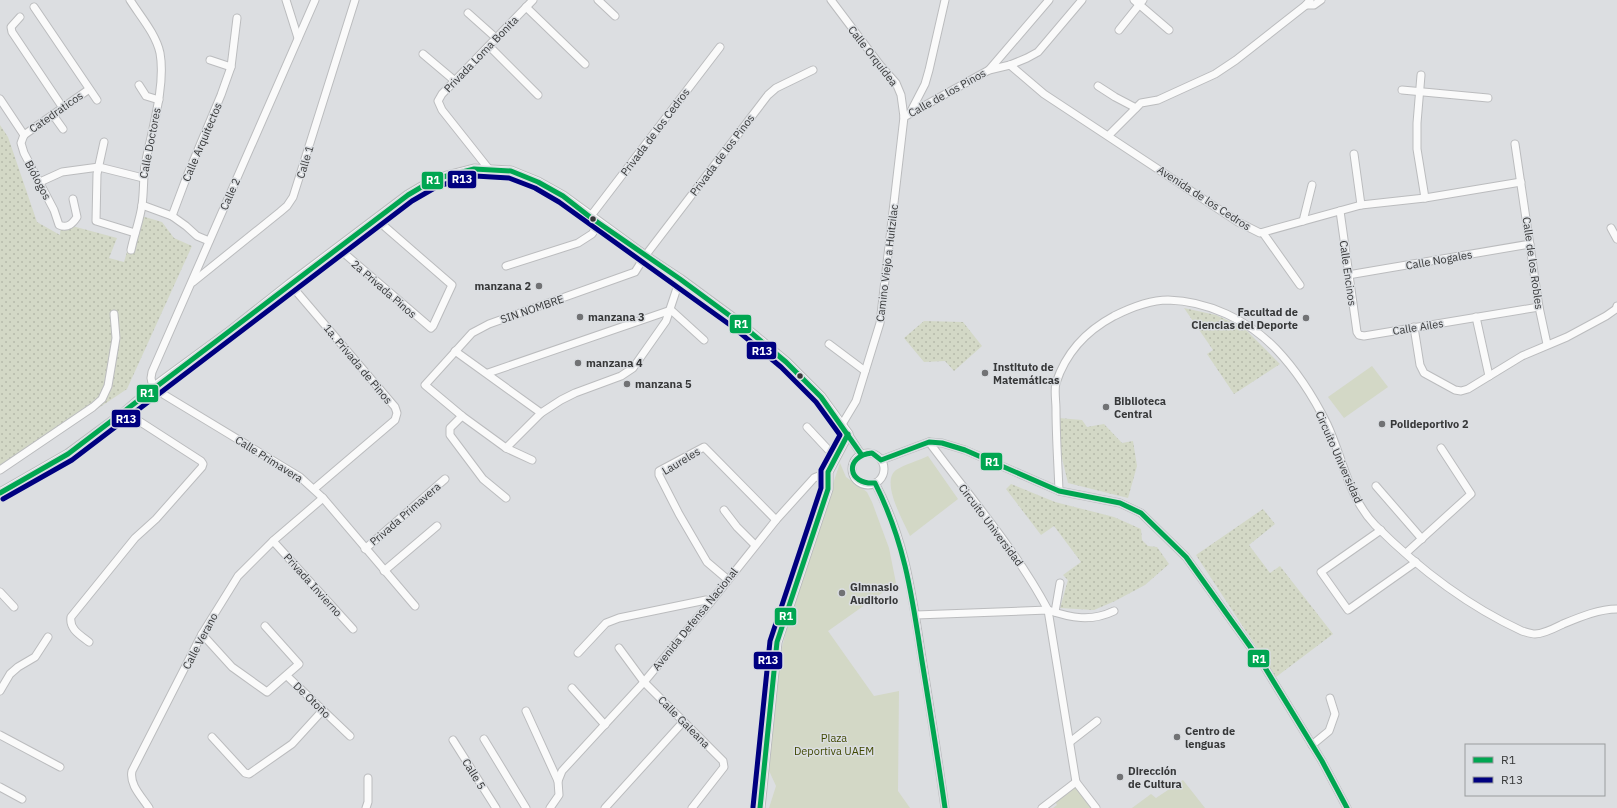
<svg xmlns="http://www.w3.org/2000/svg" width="1617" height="808" font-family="'IBM Plex Sans',sans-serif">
<defs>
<pattern id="grass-dots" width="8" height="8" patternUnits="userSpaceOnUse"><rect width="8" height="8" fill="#d3d8c6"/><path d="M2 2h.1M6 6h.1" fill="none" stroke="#b6baab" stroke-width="1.8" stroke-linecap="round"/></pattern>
</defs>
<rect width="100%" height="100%" fill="#dcdee1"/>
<g fill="url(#grass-dots)">
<polygon points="0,125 8,137 37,222 60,235 61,223 117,238 109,258 124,262 138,215 162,222 174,238 192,246 127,389 0,474"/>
<polygon points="1184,308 1216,315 1244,328 1280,364 1234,394 1207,354 1213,350"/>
<polygon points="924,321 963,322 982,346 954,371 945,361 924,362 904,338"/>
<polygon points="1059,418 1082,420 1087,427 1104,424 1122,443 1133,441 1137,466 1128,498 1068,483 1059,446"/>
<polygon points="1011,484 1055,502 1114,517 1141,529 1142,540 1148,546 1157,547 1169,564 1145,585 1115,601 1094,610 1060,608 1068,580 1063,575 1081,562 1054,526 1041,535 1006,489"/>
<polygon points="1263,509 1275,524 1249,545 1270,573 1280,566 1333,634 1276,677 1196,555"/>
</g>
<g fill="#d3d8c6">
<polygon points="1372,366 1388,387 1344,418 1328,397"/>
<path d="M928 456 958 499 910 536C904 522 880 482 896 470 905 464 918 461 928 456Z"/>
<polygon points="840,463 846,477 867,492 872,502 889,548 896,583 828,631 874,696 899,691 898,791 910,808 769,808 776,786 766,764 781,652 794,598"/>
<polygon points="1183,780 1205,808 1132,808 1151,794 1156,798"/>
<polygon points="1076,785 1092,808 1053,808 1057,805 1054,800"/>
</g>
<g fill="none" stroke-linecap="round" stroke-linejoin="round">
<defs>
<g id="minor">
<path d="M130 0C140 16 156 34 160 53 166 86 151 133 145 165 143 179 144 192 142 205 140 220 134 235 131 250"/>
<polyline points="286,0 298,38"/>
<polyline points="315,0 152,372 151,378 153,388 300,477 323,498 415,606"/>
<polyline points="598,0 615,16"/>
<polyline points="831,0 880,65 896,83 901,95 904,117 880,323 856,401 841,426"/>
<polyline points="1134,0 1169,30"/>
<polyline points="1306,5 1314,5 1321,0"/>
<polyline points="34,7 97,100"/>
<polyline points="526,7 585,64"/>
<polyline points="468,13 496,38"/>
<polyline points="20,17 11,27 12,32 63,108"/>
<polyline points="1119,30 1143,0"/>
<polyline points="489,46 538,95"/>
<polyline points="423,54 455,81"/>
<polyline points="210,60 231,67"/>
<polyline points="1010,65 1044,94 1238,222 1260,233 1361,205 1425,198 1521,182"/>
<polyline points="989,70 1049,0"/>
<polyline points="1421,75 1417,123 1417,149 1425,198"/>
<polyline points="139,85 146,96 159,100"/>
<polyline points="1098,86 1115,97 1136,108"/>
<polyline points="1402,90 1488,98"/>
<polyline points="0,99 24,135"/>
<polyline points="910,113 925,84 929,70 945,0"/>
<polyline points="53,115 63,129"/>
<polyline points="904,117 989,70 1010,65 1027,58 1038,52 1082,0"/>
<path d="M24 135 21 143 24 153 54 210 59 225C68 229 73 223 77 217L73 199"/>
<polyline points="24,135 88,90"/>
<polyline points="1109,135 1141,103 1158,100 1215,74 1236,60 1306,5 1310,0"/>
<polyline points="104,142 97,174 96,221 135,233"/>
<polyline points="1515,144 1539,307 1547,344"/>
<polyline points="1354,154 1361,205"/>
<polyline points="488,168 442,110 438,101 442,94 533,0"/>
<polyline points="40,182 62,172 99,167 143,178"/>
<polyline points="142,205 172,216 186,226 197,236 209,241"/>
<polyline points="1340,211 1357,332 1359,335 1364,336 1539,307"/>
<polyline points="172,216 187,176 221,95 231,67 237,18"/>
<polyline points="590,217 720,47"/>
<polyline points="1303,221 1312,185"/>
<polyline points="1611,228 1617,239"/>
<polyline points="1263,233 1300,285"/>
<polyline points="338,248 431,328 433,326 452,285 376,219"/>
<polyline points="506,266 578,243 592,234 599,224"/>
<polyline points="1348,275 1530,244"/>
<polyline points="193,282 280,212 287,206 293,197 355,0"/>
<polyline points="290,284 395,407 397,413 395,420 314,489"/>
<polyline points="1476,317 1489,376"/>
<polyline points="1414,327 1420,365 1424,373 1455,390 1461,391 1468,389 1522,356 1567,337 1606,316 1616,309 1617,306"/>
<polyline points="829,344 865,371"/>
<polyline points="455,351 541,413"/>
<polyline points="488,373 671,310 704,340"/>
<polyline points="462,416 450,428 450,435 483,479 506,498"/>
<polyline points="807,427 835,457"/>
<polyline points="848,434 861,454"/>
<path d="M929 442C970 497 1016 550 1048 610L1076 782 1096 808"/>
<polyline points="506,448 541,413 561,400 575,393 621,376 633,368 666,321 680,279"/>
<circle cx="868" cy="469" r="16"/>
<polyline points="532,460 506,448 462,416 425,385 472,333 489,324 635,272 645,256 768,95 776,88 813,70"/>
<polyline points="881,460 929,442 942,443 965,450 1059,491 1120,503 1141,513 1186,557 1264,666 1322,761 1347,808"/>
<polyline points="0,470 93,407 102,399 108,386 116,338 114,314"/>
<path d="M875 483C906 540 912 595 922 658 930 708 938 758 945 808"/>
<polyline points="1376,486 1422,539"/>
<path d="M1059 491C1058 464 1056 436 1056 409 1056 401 1054 390 1056 383 1066 352 1086 331 1114 316 1130 308 1149 300 1168 300 1208 301 1248 320 1276 349 1296 370 1314 398 1327 424 1343 458 1348 497 1375 525 1417 567 1468 606 1522 631 1526 632 1531 634 1535 634 1544 634 1555 628 1563 624 1580 617 1599 609 1617 609"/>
<polyline points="724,510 737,527 755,545"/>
<polyline points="1381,530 1321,572 1348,610 1416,562"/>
<polyline points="273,541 353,629"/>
<polyline points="365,549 445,479"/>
<polyline points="1406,553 1471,494 1441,448"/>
<polyline points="384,571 437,526"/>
<polyline points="727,579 707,562 679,514 659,475 659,471 704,447 776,520"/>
<polyline points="0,592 14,607"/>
<polyline points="1055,612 1060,583"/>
<path d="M916 615 1048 610C1071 618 1091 622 1114 611"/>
<polyline points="202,634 232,667 267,692 299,664 265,626"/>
<path d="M89 642C80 635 69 629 71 617L135 538 156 519 202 467 203 464 201 461 125 412"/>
<polyline points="619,648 644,682 723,761 724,767 692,808"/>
<polyline points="578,653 606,623 619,618 706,600"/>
<polyline points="287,676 350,736"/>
<polyline points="572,688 605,725"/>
<polyline points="0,691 10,674 18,667 35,657 48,637"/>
<polyline points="526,711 558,781"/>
<polyline points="0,735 60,767"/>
<polyline points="212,737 245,773 249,774 292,744 323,710"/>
<polyline points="484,739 526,808"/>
<polyline points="453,740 496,808"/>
<polyline points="1070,742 1097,721"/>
<polyline points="1312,745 1329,731 1335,714 1330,698"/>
<polyline points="0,787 22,799"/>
<path d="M149 808C142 797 129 785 132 771L202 634 238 576 273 541 323 498"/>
<polyline points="366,808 368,802 368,778"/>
<polyline points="550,808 559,795 558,781 562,771 644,682 709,604 776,520 814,478 828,472"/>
<polyline points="605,808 683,722"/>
<polyline points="1042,808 1076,782"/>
</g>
<polyline id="tertiary" points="0,493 68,454 125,412 153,388 228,333 290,284 408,195 435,179 474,169 511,171 538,182 563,196 645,256 680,279 737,321 786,362 821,397 848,434 828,472 828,489 777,642 760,808"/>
</defs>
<use href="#minor" stroke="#bbbcbe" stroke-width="9"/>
<use href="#tertiary" stroke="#bbbcbe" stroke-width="11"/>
<use href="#minor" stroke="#fafafa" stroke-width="7"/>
<use href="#tertiary" stroke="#fafafa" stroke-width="9"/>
<defs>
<g id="bus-1">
<polyline points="0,493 68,454 408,195 435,179 474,169 511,171 538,182 563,196 590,217 680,279 737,321 786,362 821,397 861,454"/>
<polyline points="760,808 777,642 828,489 828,472 848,434"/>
<path d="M945 808C938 759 930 710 922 661 912 596 905 543 875 483 847 485 844 456 872 453L881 460 929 442 942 443 965 450 1059 491 1120 503 1141 513 1186 557 1264 666 1322 761 1347 808"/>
</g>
<polyline id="bus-2" points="3,499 72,460 412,201 438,186 475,176 509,178 535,188 559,202 733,327 781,367 816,402 840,435 821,470 821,488 770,641 753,807"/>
</defs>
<use href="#bus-1" stroke="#dbdee2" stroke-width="8"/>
<use href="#bus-2" stroke="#dbdee2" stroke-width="8"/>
<use href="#bus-1" stroke="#00a651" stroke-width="5"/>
<use href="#bus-2" stroke="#000080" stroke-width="5"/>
</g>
<g fill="#373839" stroke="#dbdee2" stroke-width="1.5">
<circle cx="593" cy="219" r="3.5"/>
<circle cx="800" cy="376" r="3.5"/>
</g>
<g fill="#717274" stroke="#dbdee2" stroke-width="1.5">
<circle cx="539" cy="286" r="4"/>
<circle cx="580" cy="317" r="4"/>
<circle cx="1306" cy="318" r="4"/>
<circle cx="578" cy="363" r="4"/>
<circle cx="985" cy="373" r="4"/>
<circle cx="627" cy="384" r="4"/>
<circle cx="1106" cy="407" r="4"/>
<circle cx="1382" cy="424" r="4"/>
<circle cx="842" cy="593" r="4"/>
<circle cx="1177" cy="737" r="4"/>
<circle cx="1120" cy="777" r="4"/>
</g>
<g text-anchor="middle" stroke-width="3" stroke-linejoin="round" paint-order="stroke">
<g font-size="11" fill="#373839" stroke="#dbdee2">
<text transform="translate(481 54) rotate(-46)" y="4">Privada Loma Bonita</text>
<text transform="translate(873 56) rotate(52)" y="4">Calle Orquídea</text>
<text transform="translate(947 93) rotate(-29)" y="4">Calle de los Pinos</text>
<text transform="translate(56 112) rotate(-35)" y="4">Catedraticos</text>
<text transform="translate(655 132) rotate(-53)" y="4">Privada de los Cedros</text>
<text transform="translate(202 142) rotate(-67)" y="4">Calle Arquitectos</text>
<text transform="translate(150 143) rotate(-79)" y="4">Calle Doctores</text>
<text transform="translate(722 155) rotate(-53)" y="4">Privada de los Pinos</text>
<text transform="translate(305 162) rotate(-73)" y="4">Calle 1</text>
<text transform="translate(38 180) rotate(62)" y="4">Biólogos</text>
<text transform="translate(230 194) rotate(-66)" y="4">Calle 2</text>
<text transform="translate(1204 198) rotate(33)" y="4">Avenida de los Cedros</text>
<text transform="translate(1439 260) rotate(-10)" y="4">Calle Nogales</text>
<text transform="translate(887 263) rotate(-83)" y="4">Camino Viejo a Huitzilac</text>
<text transform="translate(1533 263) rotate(82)" y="4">Calle de los Robles</text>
<text transform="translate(1348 273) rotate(82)" y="4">Calle Encinos</text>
<text transform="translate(384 289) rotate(41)" y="4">2a Privada Pinos</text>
<text transform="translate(532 309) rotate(-19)" y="4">SIN NOMBRE</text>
<text transform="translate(1418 327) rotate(-9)" y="4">Calle Ailes</text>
<text transform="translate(358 364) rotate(50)" y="4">1a. Privada de Pinos</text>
<text transform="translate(1339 457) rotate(66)" y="4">Circuito Universidad</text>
<text transform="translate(269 459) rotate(32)" y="4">Calle Primavera</text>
<text transform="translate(681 461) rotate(-31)" y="4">Laureles</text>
<text transform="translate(405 514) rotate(-41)" y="4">Privada Primavera</text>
<text transform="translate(991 525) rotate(53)" y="4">Circuito Universidad</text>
<text transform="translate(313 585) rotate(48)" y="4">Privada Invierno</text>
<text transform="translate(695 619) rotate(-51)" y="4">Avenida Defensa Nacional</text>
<text transform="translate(200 641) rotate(-62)" y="4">Calle Verano</text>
<text transform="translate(312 700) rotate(44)" y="4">De Otoño</text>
<text transform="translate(684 722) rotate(45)" y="4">Calle Galeana</text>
<text transform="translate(474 774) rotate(58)" y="4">Calle 5</text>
</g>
<g font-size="11" font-weight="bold" fill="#373839" stroke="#dbdee2" text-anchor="start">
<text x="531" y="290" text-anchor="end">manzana 2</text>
<text x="1298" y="316" text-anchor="end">Facultad de<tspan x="1298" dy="13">Ciencias del Deporte</tspan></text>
<text x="588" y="321">manzana 3</text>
<text x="586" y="367">manzana 4</text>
<text x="993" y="371">Instituto de<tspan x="993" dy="13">Matemáticas</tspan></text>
<text x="635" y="388">manzana 5</text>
<text x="1114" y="405">Biblioteca<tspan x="1114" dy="13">Central</tspan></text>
<text x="1390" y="428">Polideportivo 2</text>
<text x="850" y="591">Gimnasio<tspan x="850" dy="13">Auditorio</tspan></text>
<text x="1185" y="735">Centro de<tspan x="1185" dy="13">lenguas</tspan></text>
<text x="1128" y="775">Dirección<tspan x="1128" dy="13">de Cultura</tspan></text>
</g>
<g font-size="11" fill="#3f4800" stroke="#dbdee2">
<text x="834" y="742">Plaza<tspan x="834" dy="13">Deportiva UAEM</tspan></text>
</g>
</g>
<g stroke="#dbdee2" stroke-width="1.5">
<rect x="447" y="170" width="30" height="19" rx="4" fill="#000080"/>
<rect x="421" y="171" width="23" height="19" rx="4" fill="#00a651"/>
<rect x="729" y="314" width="23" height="20" rx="4" fill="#00a651"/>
<rect x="746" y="341" width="31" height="19" rx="4" fill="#000080"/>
<rect x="136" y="384" width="23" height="19" rx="4" fill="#00a651"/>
<rect x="111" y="409" width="30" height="19" rx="4" fill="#000080"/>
<rect x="980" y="452" width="23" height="19" rx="4" fill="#00a651"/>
<rect x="774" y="607" width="23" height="19" rx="4" fill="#00a651"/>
<rect x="1247" y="649" width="23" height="19" rx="4" fill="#00a651"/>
<rect x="753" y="651" width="30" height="19" rx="4" fill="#000080"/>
</g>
<g font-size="11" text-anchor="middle" font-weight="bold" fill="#fff">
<text x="462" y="183">R13</text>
<text x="433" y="184">R1</text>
<text x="741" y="328">R1</text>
<text x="762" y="355">R13</text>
<text x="147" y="397">R1</text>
<text x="126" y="423">R13</text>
<text x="992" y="466">R1</text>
<text x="786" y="620">R1</text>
<text x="1259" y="663">R1</text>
<text x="768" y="664">R13</text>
</g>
<rect x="1465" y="744" width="140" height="52" fill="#dbdee2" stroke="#999c9e"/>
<rect x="1473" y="757" width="20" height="6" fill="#00a651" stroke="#999c9e"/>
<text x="1501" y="764" font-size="12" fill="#373839">R1</text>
<rect x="1473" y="777" width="20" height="6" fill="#000080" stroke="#999c9e"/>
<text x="1501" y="784" font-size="12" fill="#373839">R13</text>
</svg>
